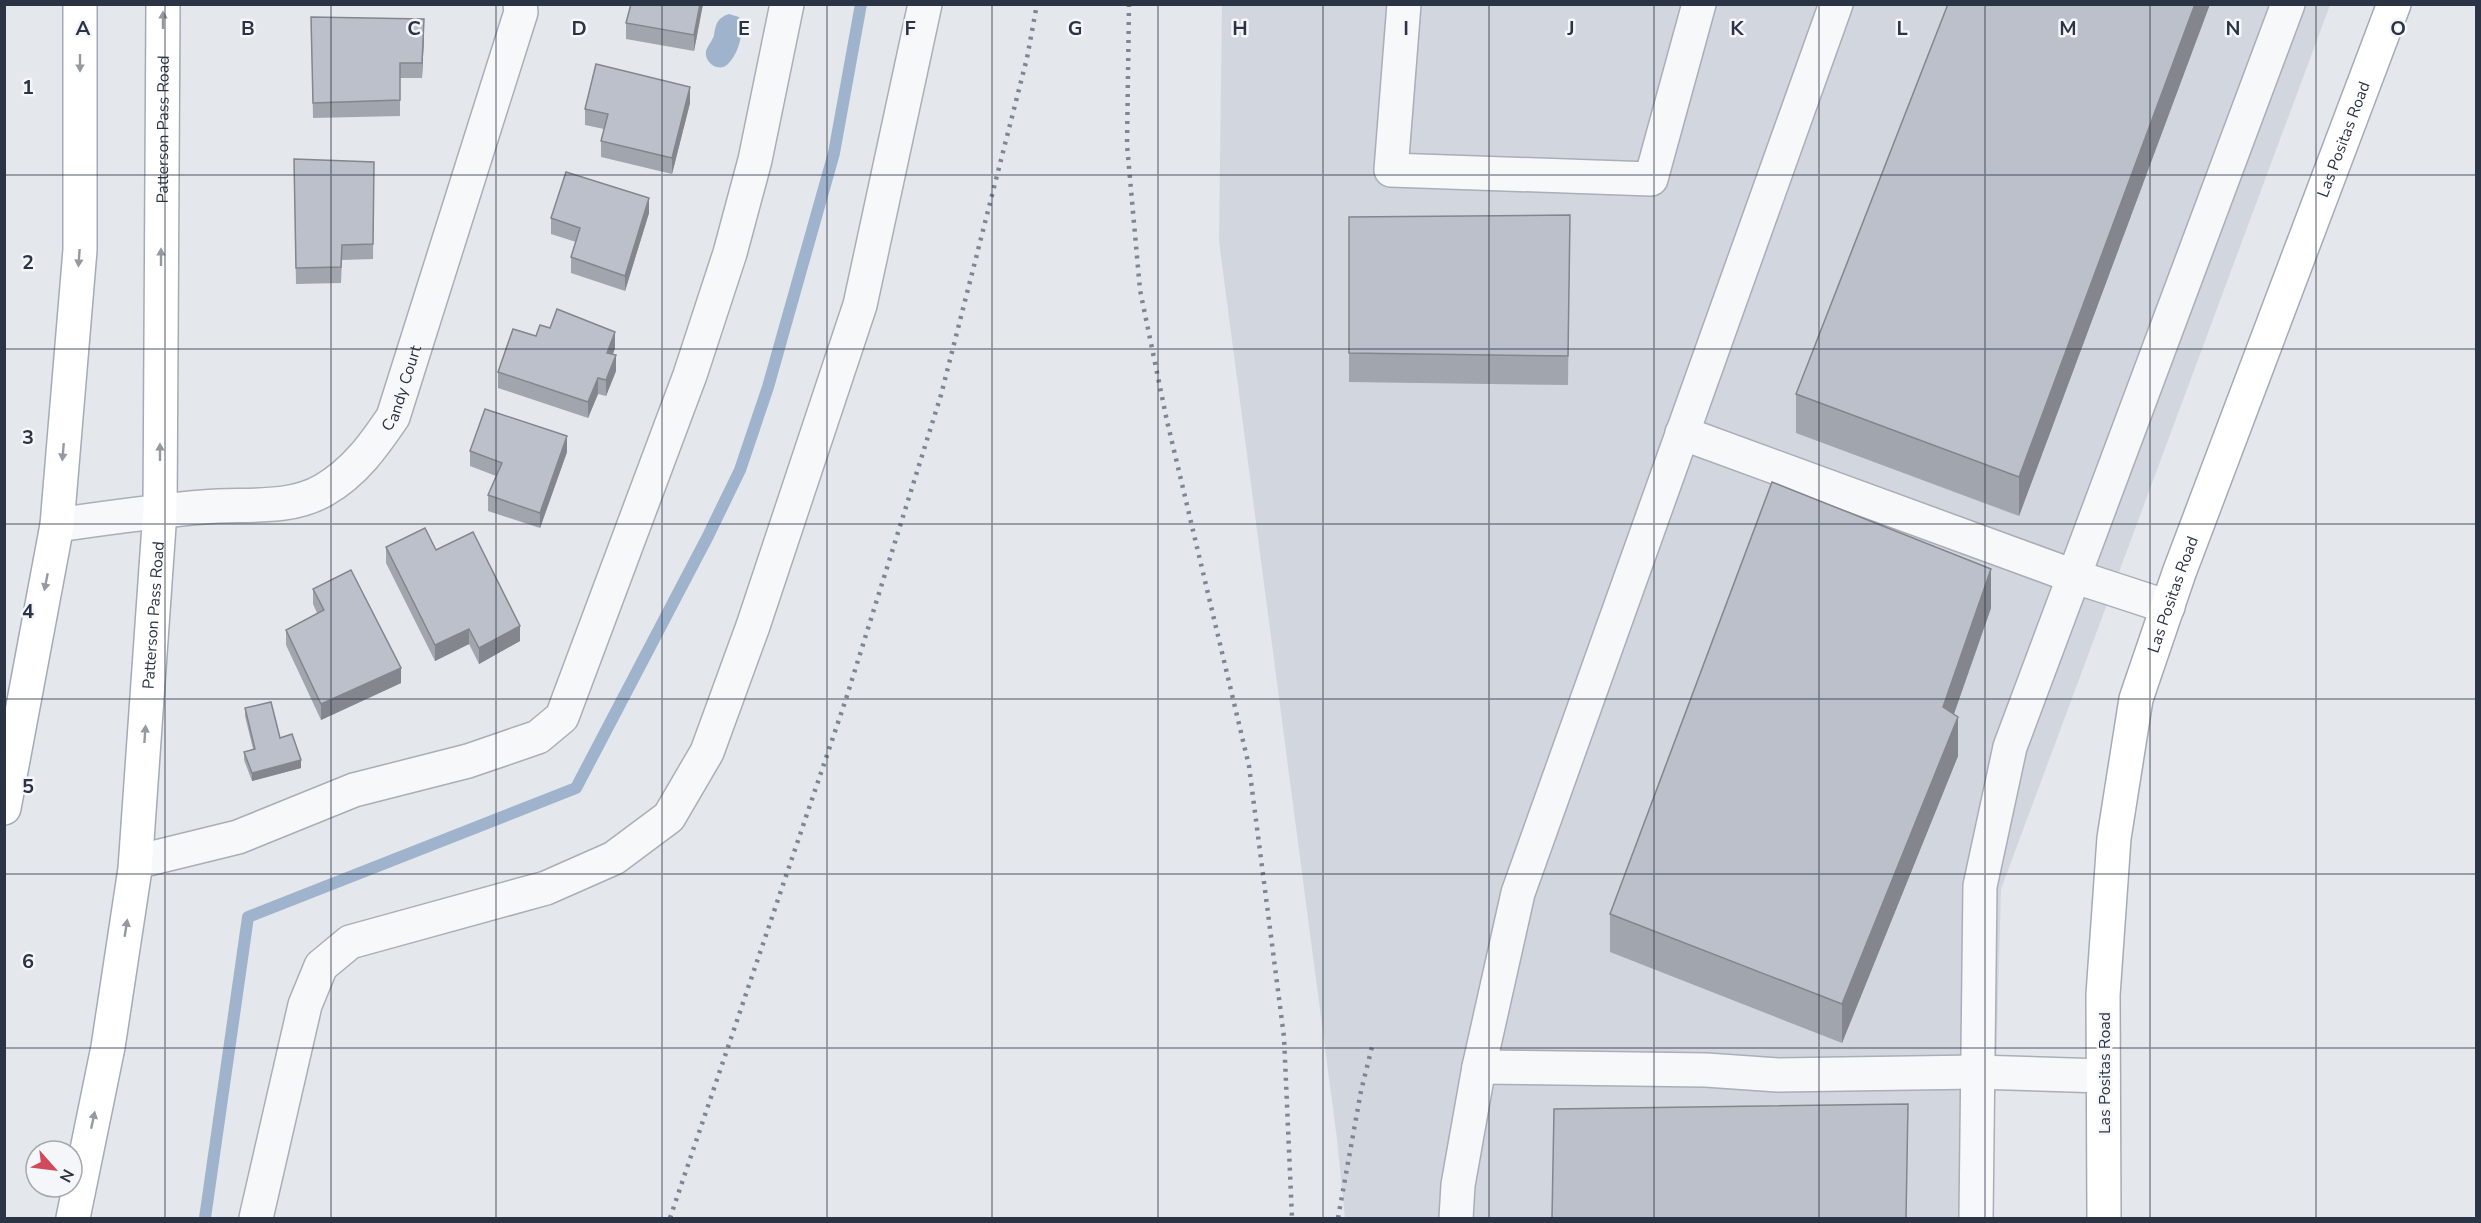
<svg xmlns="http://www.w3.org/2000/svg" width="2481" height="1223" font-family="'Nunito Sans',sans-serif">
<rect width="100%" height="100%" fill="#e4e7ec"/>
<polygon fill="#d2d6de" points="1222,5 2330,5 2001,889 1992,1218 1345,1218 1337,1139 1219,241"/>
<path fill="#9fb4cc" d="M729 14 739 17C745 31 739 53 728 64 719 73 704 63 706 51 708 45 713 40 714 35 716 24 717 18 729 14Z"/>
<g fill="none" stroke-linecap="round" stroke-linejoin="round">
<polyline stroke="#9fb4cc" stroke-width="12" points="205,1218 248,917 576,788 708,536 740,470 768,387 834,153 861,4"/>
<defs>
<g id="minor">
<polyline points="1404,4 1391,170 1651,179 1699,4"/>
<polyline points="1682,433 2073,576 2168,607"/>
<path id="s1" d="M57 525C106 518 154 511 203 507 243 503 288 511 324 490 355 472 374 445 393 417L521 12 520 4"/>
<polyline points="136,862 238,837 354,790 468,761 538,737 562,717 690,375 730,253 755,160 787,4"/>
<polyline points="1479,1067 1706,1070 1778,1075 1977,1072 2103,1076"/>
<polyline points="256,1218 305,1005 321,966 350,942 546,888 614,858 669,817 707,752 753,626 860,305 925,4"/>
<polyline points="1456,1218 1458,1185 1479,1067 1518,893 1836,4"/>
<polyline points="1976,1218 1980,886 2010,747 2288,4"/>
</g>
<g id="major">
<polyline points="4,808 57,525 80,250 80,4"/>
<path id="s2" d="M73 1218 108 1047 135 869 160 511 163 4"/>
<path id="s3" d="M2104 1218 2103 995 2114 838 2136 699 2179 573 2394 4"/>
</g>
</defs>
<use href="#minor" stroke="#a9aeb7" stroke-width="36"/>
<use href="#major" stroke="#a3abb8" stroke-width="36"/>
<use href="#minor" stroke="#f7f8fa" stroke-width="33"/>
<use href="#major" stroke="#fff" stroke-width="33"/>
<g stroke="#7d8696" stroke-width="4.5" stroke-dasharray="3 6" stroke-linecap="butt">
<polyline points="1129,4 1127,145 1140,290 1167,421 1249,766 1284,1037 1292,1218"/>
<polyline points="670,1218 845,702 941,395 1027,58 1037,4"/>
<polyline points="1338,1218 1361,1091 1372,1047"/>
</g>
</g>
<g fill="#a1a5ae">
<polygon points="703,4 694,51 626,39 626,23"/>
<polygon points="2210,4 2019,516 1796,433 1796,394"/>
<polygon points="311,17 424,35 422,78 400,78 400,116 313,118"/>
<polygon points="690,103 672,174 601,157 601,141 604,129 585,125 585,109"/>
<polygon points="294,159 374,162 373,259 342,260 341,283 296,284"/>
<polygon points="649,213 625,291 571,273 571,257 576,242 551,234 551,218"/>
<polygon points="1570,215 1568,385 1349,382 1349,217"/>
<polygon points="536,336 615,348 613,354 616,371 606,396 598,394 588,418 498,388 498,372"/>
<polygon points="470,451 567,452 540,528 488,511 488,495 496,476 470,466"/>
<polygon points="386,547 436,550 520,641 479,664 469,644 435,661 386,563"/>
<polygon points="313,589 401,683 321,720 286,645 286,630 317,613 313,604"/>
<polygon points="1991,608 1954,714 1958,756 1842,1043 1610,952 1610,914"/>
<polygon points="245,708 280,738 301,768 252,781 244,760 244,752 253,749 245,716"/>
</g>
<g fill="#83868d">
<polygon points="700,4 703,4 694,51 694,35"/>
<polygon points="2195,4 2210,4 2019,516 2019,477"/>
<polygon points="424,19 424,35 422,78 422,63"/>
<polygon points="690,87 690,103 672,174 672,158"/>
<polygon points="649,198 649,213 625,291 625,276"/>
<polygon points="615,332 615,348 607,369 607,353"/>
<polygon points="616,355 616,371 606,396 606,380"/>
<polygon points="598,378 598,394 588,418 588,402"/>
<polygon points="567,436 567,452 540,528 540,513"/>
<polygon points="1991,569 1991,608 1943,745 1943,707"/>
<polygon points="520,626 520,641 479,664 479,648"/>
<polygon points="469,629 469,644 435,661 435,645"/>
<polygon points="401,668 401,683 321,720 321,704"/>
<polygon points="1958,717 1958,756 1842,1043 1842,1004"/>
<polygon points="301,760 301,768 252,781 252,773"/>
</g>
<g fill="#bbc0ca" stroke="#83868d" stroke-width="1.5">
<polygon points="631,4 700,4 694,35 626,23"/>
<polygon points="1948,4 2195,4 2019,477 1796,394"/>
<polygon points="311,17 424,19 422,63 400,63 400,100 313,103"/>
<polygon points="596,64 690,87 672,158 601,141 608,114 585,109"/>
<polygon points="294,159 374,162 373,244 342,245 341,267 296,268"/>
<polygon points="566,172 649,198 625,276 571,257 580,228 551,218"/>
<polygon points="1570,215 1568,356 1349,353 1349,217"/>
<polygon points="557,309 615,332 607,353 616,355 606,380 598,378 588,402 498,372 513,329 536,336 540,325 550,328"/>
<polygon points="485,409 567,436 540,513 488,495 502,463 470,451"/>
<polygon points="1772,482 1991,569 1943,707 1958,717 1842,1004 1610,914"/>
<polygon points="425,528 436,550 473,532 520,626 479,648 469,629 435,645 386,547"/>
<polygon points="351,570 401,668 321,704 286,630 324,610 313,589"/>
<polygon points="271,702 280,738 292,734 301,760 252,773 244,752 255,749 245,708"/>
<polygon points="1908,1104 1906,1218 1552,1218 1554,1109"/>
</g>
<defs><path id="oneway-solid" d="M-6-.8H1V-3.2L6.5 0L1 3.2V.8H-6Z" transform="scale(1.5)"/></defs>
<g fill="#959aa2">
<use href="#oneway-solid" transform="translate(163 20) rotate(-90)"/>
<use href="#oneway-solid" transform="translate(80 63) rotate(90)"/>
<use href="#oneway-solid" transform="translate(161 257) rotate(-90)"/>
<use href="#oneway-solid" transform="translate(79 258) rotate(94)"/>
<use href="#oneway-solid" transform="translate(63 452) rotate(95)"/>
<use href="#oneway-solid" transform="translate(160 452) rotate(-90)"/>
<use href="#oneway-solid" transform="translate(46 582) rotate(101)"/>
<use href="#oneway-solid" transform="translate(145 734) rotate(-86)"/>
<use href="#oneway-solid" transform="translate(126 928) rotate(-81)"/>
<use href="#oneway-solid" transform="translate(93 1120) rotate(-78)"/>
</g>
<path fill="none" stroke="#2b3445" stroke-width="1.5" stroke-opacity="0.55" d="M165 4V1218M331 4V1218M496 4V1218M662 4V1218M827 4V1218M992 4V1218M1158 4V1218M1323 4V1218M1489 4V1218M1654 4V1218M1819 4V1218M1985 4V1218M2150 4V1218M2316 4V1218M4 175H2476M4 349H2476M4 524H2476M4 699H2476M4 874H2476M4 1048H2476"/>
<g text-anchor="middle" stroke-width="5" stroke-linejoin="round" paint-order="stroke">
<g font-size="16" fill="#2b3445" stroke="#f4f6f9">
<text dy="6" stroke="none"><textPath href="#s2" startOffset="1095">Patterson Pass Road</textPath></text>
<text dy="6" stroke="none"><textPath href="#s3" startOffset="1118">Las Positas Road</textPath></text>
<text dy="6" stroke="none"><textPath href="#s1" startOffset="402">Candy Court</textPath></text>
<text dy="6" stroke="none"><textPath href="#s3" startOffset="632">Las Positas Road</textPath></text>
<text dy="6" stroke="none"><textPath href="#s2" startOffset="609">Patterson Pass Road</textPath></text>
<text transform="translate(2104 1073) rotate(-90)" y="6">Las Positas Road</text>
</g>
</g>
<g font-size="20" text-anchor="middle" font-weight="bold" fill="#2b3445" stroke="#f4f6f9" stroke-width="5" stroke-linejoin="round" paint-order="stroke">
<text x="83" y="35">A</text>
<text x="248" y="35">B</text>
<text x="414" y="35">C</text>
<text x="579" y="35">D</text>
<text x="744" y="35">E</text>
<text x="910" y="35">F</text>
<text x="1075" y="35">G</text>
<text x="1240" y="35">H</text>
<text x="1406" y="35">I</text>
<text x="1571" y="35">J</text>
<text x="1737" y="35">K</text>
<text x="1902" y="35">L</text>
<text x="2068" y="35">M</text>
<text x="2233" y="35">N</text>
<text x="2398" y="35">O</text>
<text x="28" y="94">1</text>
<text x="28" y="269">2</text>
<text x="28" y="444">3</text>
<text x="28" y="618">4</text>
<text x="28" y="793">5</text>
<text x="28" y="968">6</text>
</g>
<rect width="2481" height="1223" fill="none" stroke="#2b3445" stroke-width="12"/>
<g transform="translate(54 1169) rotate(118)"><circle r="28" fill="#f4f6f9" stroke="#a4a8b1" stroke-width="1.5"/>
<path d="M0-4.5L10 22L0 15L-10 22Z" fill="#d1495b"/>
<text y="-9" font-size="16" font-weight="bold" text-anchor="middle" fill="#2b3445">N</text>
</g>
</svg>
